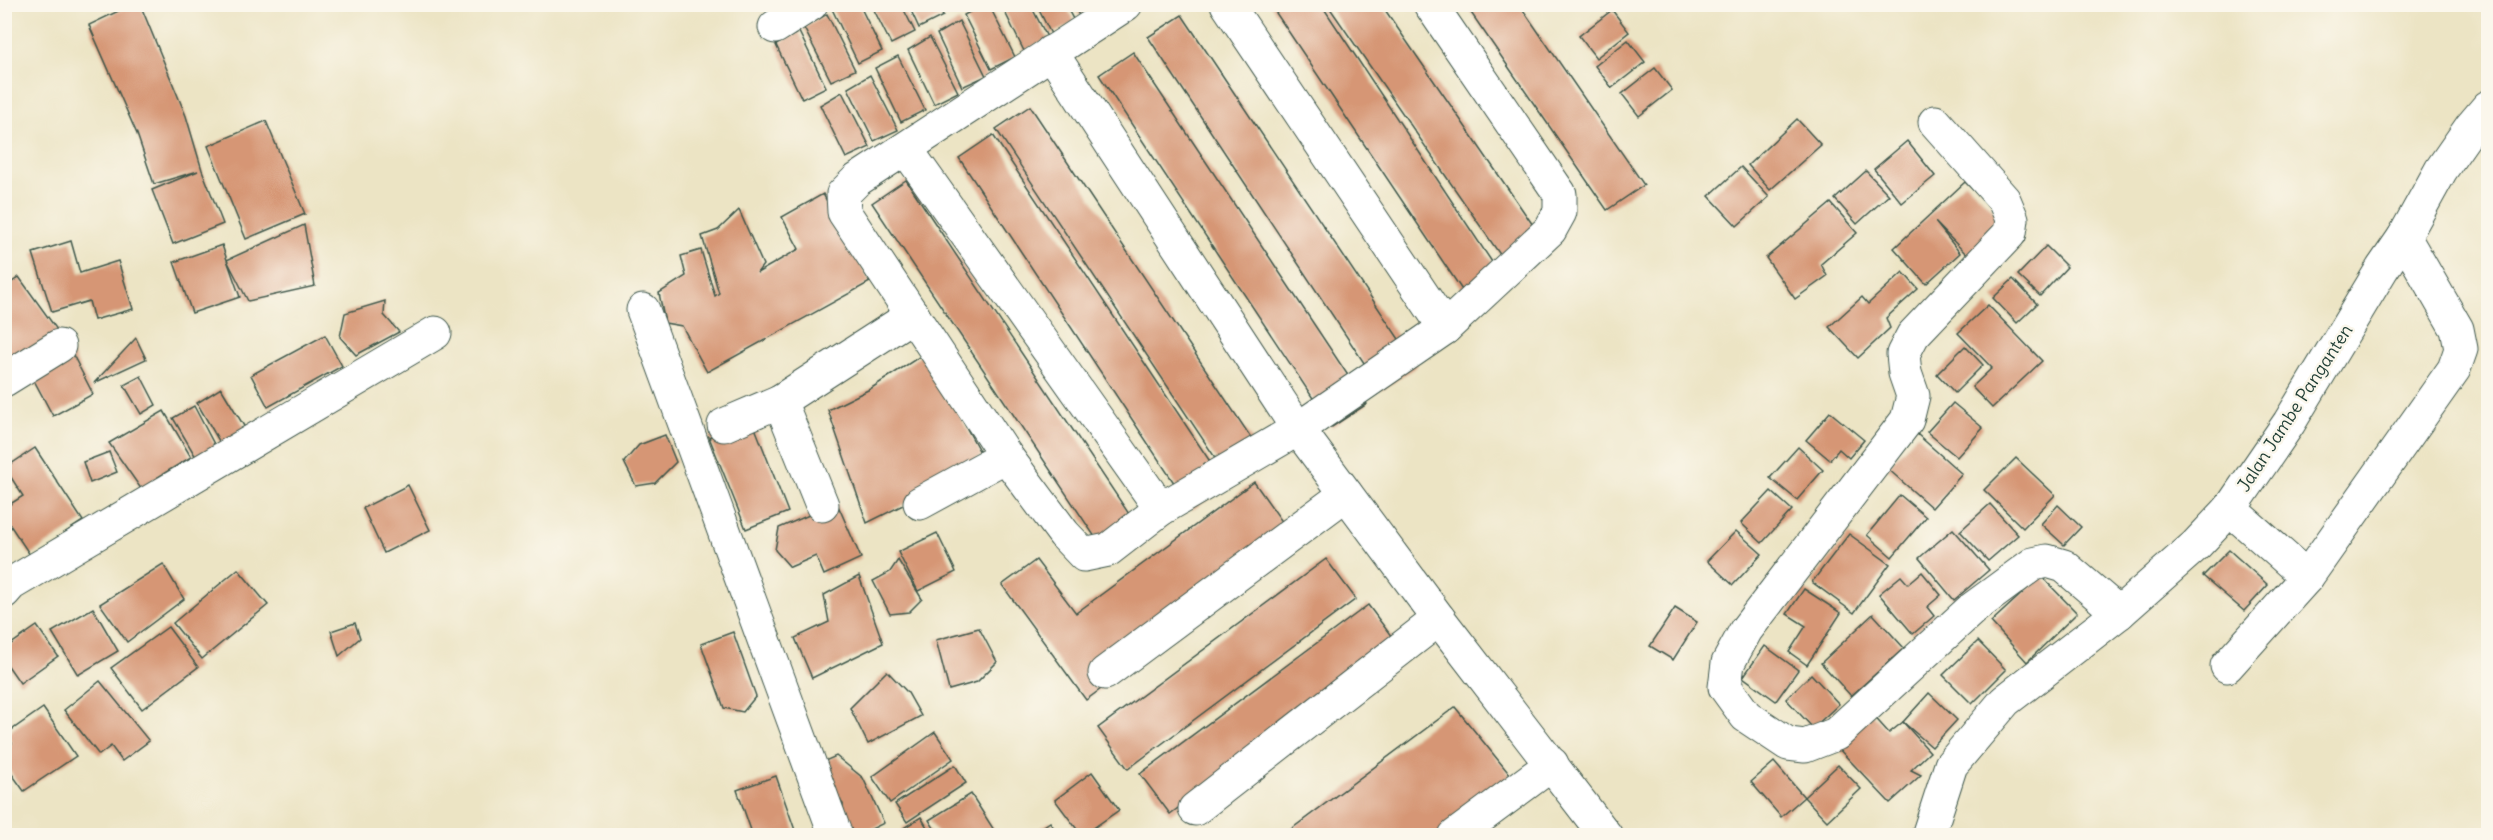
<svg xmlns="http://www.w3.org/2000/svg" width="2493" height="840" font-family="Delius,sans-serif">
<rect width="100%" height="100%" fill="#fbf7ec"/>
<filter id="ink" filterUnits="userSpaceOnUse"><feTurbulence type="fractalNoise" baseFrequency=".0167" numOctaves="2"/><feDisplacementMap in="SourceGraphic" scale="12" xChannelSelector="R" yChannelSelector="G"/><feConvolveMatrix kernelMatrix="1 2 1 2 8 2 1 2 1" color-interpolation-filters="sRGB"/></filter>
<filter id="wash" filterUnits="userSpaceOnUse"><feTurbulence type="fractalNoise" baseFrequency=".008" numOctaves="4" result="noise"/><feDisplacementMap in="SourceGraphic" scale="24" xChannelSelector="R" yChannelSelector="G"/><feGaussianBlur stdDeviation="1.35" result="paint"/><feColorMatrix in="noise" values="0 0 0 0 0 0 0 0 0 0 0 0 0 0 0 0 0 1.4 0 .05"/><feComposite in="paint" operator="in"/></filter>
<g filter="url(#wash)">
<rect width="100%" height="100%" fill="#ece4c4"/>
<g id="blocks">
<g fill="#d69675">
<polygon points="133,4 140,4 186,116 202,170 223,224 173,244 152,190 198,171 154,184 137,134 89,25"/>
<polygon points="840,4 859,4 882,51 858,63 832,9"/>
<polygon points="871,4 901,4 915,32 891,44"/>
<polygon points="908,4 937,4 943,16 919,28"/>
<polygon points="1001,4 1030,4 1048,39 1024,51"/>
<polygon points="1036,4 1065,4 1075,23 1051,34"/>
<polygon points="1074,4 1102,4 1079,16"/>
<polygon points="1270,4 1321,4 1494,265 1466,296"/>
<polygon points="1327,4 1381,4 1546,244 1510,269"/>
<polygon points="1465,4 1519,4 1644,185 1607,210"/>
<polygon points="983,5 989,5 1015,57 991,69 964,15"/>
<polygon points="1612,10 1629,32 1596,58 1579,36"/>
<polygon points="827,14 855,70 831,81 804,28"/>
<polygon points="1182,15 1417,366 1382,390 1148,37"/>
<polygon points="959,21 986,76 962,87 937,34"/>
<polygon points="799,32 826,87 802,99 776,45"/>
<polygon points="930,37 958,92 934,104 908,50"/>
<polygon points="1628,40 1645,62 1612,88 1595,66"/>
<polygon points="1133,52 1367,404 1332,427 1099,75"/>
<polygon points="898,56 925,110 901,122 875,68"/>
<polygon points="1655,68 1672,90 1639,116 1622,94"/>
<polygon points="870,75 898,130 874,141 848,88"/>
<polygon points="842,92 870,147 846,158 820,105"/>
<polygon points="1030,106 1264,457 1230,480 996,129"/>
<polygon points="1797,119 1821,145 1770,190 1748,165"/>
<polygon points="266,121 305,214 246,239 208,146"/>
<polygon points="993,135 1227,487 1192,510 959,158"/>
<polygon points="1907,141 1935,176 1902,203 1874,169"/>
<polygon points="1741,167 1769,197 1737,226 1709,196"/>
<polygon points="1866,171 1889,195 1857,224 1835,199"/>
<polygon points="906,180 1141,532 1107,555 872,203"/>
<polygon points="1965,182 2004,221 1969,257 1935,222 1960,253 1926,284 1894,248"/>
<polygon points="823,194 870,282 707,372 682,326 665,323 659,293 686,276 681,256 701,250 715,296 719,293 702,236 718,230 739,210 763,265 757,273 799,249 782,217"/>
<polygon points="1831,203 1857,233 1821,264 1827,276 1795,299 1766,258"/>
<polygon points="304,225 315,286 248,301 227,260 240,297 192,313 174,262 222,245 227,260"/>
<polygon points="71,241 80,273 118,261 133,309 94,320 89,301 52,312 33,253"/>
<polygon points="2046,246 2067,267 2040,296 2018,275"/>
<polygon points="1903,272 1918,289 1886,318 1890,328 1858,358 1829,327 1862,297 1868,304"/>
<polygon points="19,277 63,338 4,380 4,288"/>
<polygon points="2013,279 2037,304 2017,323 1993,298"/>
<polygon points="385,301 384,315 399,332 356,355 340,337 345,313"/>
<polygon points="1988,305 2042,361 1992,408 1972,387 1992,368 1958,333"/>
<polygon points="325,335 342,366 268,407 251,375"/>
<polygon points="136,338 146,359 94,383"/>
<polygon points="1965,346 1983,365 1955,393 1937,374"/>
<polygon points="70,349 93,394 53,416 29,371"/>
<polygon points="925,353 982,456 913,500 867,523 828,410 870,389"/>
<polygon points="141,376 156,405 141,414 124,385"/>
<polygon points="221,388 247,431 222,446 197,403"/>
<polygon points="1953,403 1983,428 1957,457 1927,432"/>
<polygon points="194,406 216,448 197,459 173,418"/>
<polygon points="164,411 191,457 158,477 161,482 144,493 109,443"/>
<polygon points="1830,412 1864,440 1849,458 1839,449 1830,460 1806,440"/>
<polygon points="752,420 788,512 746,529 709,437"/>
<polygon points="1917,434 1962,474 1932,508 1887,468"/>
<polygon points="665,435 676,462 655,483 636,486 624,462 639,445"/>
<polygon points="1798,447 1823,470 1797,500 1770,478"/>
<polygon points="35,448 83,521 30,555 4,516 4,508 23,496 5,468"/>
<polygon points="109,452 117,472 90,483 83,462"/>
<polygon points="2016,458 2055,495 2023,528 1984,490"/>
<polygon points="1254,482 1298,544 1086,700 1002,585 1036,560 1076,613"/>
<polygon points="408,485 430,530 384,553 363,508"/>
<polygon points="1771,491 1792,510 1762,543 1741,523"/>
<polygon points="1900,495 1926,517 1892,557 1867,535"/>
<polygon points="837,503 861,558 824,575 816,556 790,567 775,550 779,528"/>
<polygon points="1990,504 2018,535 1988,561 1960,531"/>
<polygon points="2058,505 2081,527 2064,545 2041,524"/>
<polygon points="1953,529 1989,570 1954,600 1919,558"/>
<polygon points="1736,531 1762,554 1733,585 1707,561"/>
<polygon points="937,533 956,572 918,591 898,552"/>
<polygon points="1849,534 1890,564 1854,613 1812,582"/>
<polygon points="2229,550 2268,585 2244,611 2203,576"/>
<polygon points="1326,559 1356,599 1128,769 1098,728"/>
<polygon points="898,560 922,599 909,612 890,614 873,581 890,572"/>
<polygon points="163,564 184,599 127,642 100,604"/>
<polygon points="238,569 268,605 202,659 173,623"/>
<polygon points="1922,572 1941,595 1927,607 1934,616 1913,634 1879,594 1901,576 1908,584"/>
<polygon points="859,576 883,643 812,678 795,638 829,622 824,595"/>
<polygon points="2041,576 2077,613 2027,662 1991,622"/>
<polygon points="1804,589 1841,613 1807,665 1789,652 1806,626 1787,614"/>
<polygon points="1368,605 1398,645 1170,814 1140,774"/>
<polygon points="93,608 118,651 78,675 52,632"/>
<polygon points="1675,608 1697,622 1673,660 1650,646"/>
<polygon points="1873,614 1904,648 1851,696 1821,663"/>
<polygon points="355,623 360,638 339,656 331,631"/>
<polygon points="37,626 58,656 20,683 4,660 4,649"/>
<polygon points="168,627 198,667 142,709 111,668"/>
<polygon points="979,628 997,662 977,682 949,690 936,640"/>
<polygon points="733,632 756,696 743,712 724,708 701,644"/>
<polygon points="1978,641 2006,670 1972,704 1943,675"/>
<polygon points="1765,646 1798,670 1776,701 1743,677"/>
<polygon points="887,671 908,693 921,716 868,744 850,708"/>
<polygon points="1811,674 1839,704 1813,728 1786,699"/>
<polygon points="100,681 149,741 122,761 111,746 99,755 64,710"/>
<polygon points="1929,693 1957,720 1932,747 1903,722"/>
<polygon points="1455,707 1520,787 1450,836 1282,836"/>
<polygon points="43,708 76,756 24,791 4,763 4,748 12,743 6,734"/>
<polygon points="1871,713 1889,733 1903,722 1930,752 1911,770 1921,775 1890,803 1836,746"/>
<polygon points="935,732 953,759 890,803 872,777"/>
<polygon points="836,756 863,778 884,823 857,836 846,836 843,804 832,793 818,764"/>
<polygon points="1774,762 1804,797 1781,817 1751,782"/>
<polygon points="955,765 966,783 907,822 895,804"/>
<polygon points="1838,765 1861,789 1827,821 1804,797"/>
<polygon points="1092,772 1119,810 1082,836 1055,800"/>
<polygon points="776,776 797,836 753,836 737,790"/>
<polygon points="971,794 994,830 985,836 939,836 929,820"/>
<polygon points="921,817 932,836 906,836 902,829"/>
<polygon points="1050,822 1059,836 1029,836"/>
</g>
</g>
</g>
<g filter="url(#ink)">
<use href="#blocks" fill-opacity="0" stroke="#3e564a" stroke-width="1.5"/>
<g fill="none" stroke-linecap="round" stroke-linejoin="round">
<defs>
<g id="minor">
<polyline points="1126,4 857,180 843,194 844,212 1006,456 1064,534 1084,555 1108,550 1161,509"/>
<polyline points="1227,4 1445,328"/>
<polyline points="775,27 811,4"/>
<polyline points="1051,52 1298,429 1439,619 1606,836"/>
<polyline points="1935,122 2004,200 2012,219 2010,233 1913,335 1903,354 1905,373 1913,396 1907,420 1746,630 1728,663 1725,687 1746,716 1788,744 1805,746 1836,734 1972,609 2033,564 2047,561 2064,566 2119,613"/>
<polyline points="906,149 1161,509 1298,429 1445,328 1550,230 1560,212 1560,194 1430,4"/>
<polyline points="643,310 836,836"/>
<polyline points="4,380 59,346"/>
<polyline points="780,401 822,505"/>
<polyline points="724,425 780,401 913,315"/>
<polyline points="920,503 1006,456"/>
<polyline points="2230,509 2307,577"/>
<polyline points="4,592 11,584 435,333"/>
<polyline points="2227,666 2307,577 2454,369 2461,349 2457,329 2404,237"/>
<polyline points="1105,673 1346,494"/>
<polyline points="1195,809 1439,619"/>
<polyline points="1455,836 1552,764"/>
<polyline points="1928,836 1951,765 2005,701 2119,613 2196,545 2230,509 2289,423 2382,269 2404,237 2441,170 2471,127 2488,107"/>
</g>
</defs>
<use href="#minor" stroke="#3e564a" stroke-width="35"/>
<use href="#minor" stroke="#fff" stroke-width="33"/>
</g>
</g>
<g text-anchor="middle" stroke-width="5" stroke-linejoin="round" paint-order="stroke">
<g font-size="18" fill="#1f3d34" stroke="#fbf7ec">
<text transform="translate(2295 408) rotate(-57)" y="6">Jalan Jambe Panganten</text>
</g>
</g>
<rect width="2493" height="840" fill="none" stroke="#fbf7ec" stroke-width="24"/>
</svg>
